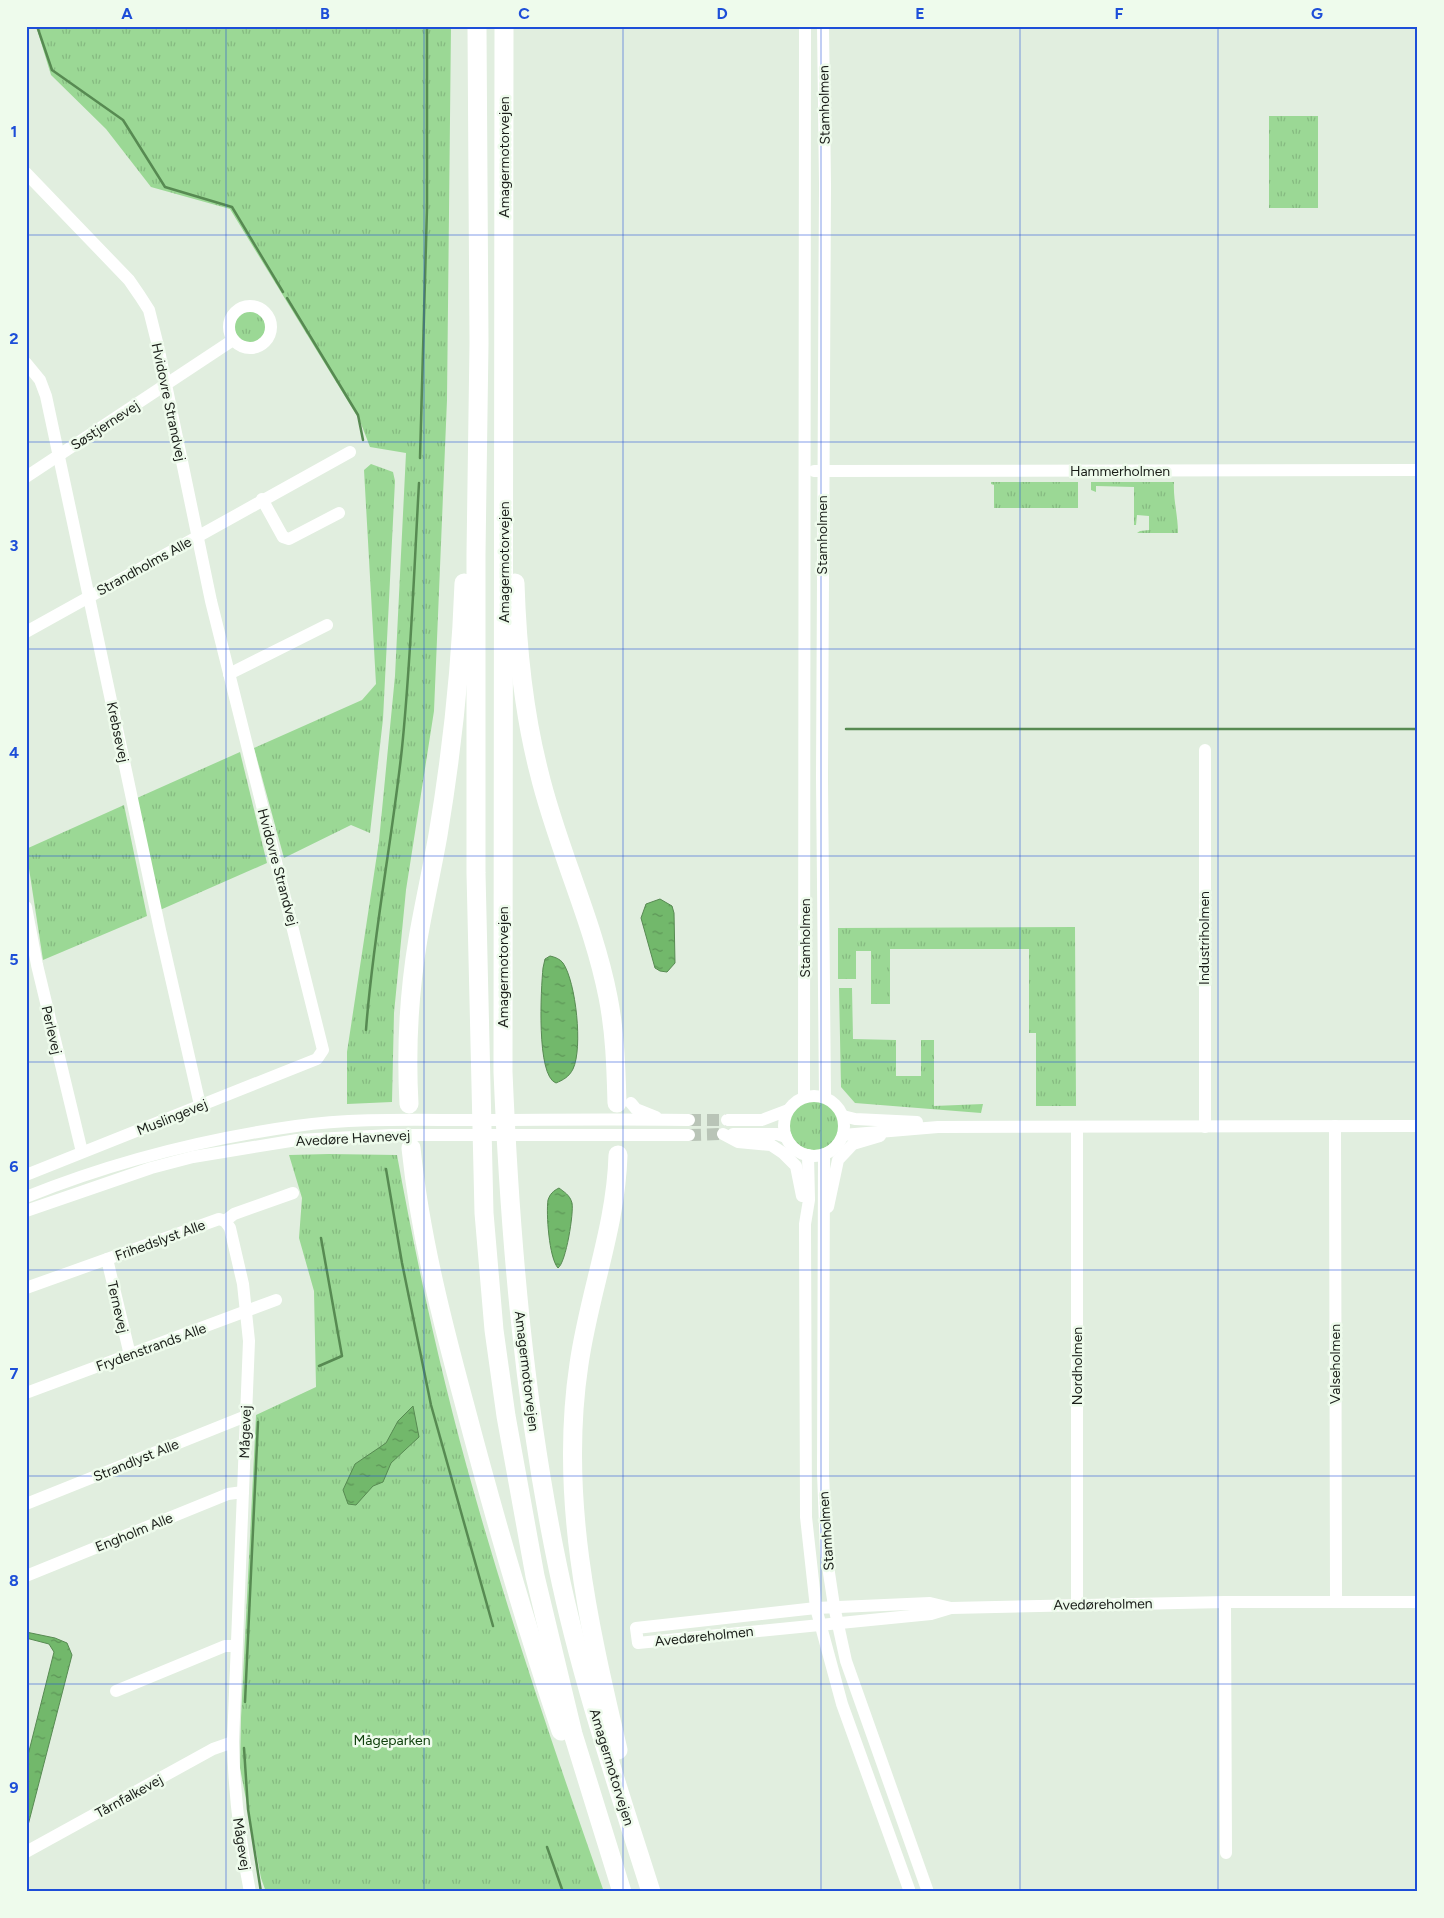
<svg xmlns="http://www.w3.org/2000/svg" width="1444" height="1918" font-family="Figtree,sans-serif">
<defs>
<pattern id="grass-tufts" width="24" height="20" patternUnits="userSpaceOnUse" patternTransform="scale(1.25)"><rect width="24" height="20" fill="#9bd895"/><path d="M3 7l-1-3M5 7V3M7 7l1-3M15 17l-1-3M17 17v-4M19 17l1-3" fill="none" stroke="#85b980"/></pattern>
<pattern id="water-ripples" width="26" height="14" patternUnits="userSpaceOnUse" patternTransform="scale(1.25)"><rect width="26" height="14" fill="#72b86b"/><path d="M2 4q2-2 4 0t4 0M15 11q2-2 4 0t4 0" fill="none" stroke="#5d9557"/></pattern>
</defs>
<rect width="100%" height="100%" fill="#e1eedf"/>
<g fill="url(#grass-tufts)">
<polygon points="36,26 451,26 447,400 434,711 406,890 394,1013 392,1102 347,1104 347,1052 379,841 395,676 406,453 370,447 360,421 230,209 151,187 106,129 51,75"/>
<rect x="1269" y="116" width="49" height="92"/>
<circle cx="251" cy="327" r="18"/>
<polygon points="371,464 393,472 395,481 383,719 370,833 351,825 284,858 254,748 362,700 376,684 364,470"/>
<polygon points="991,482 1078,482 1078,508 994,508 994,485 991,484"/>
<path d="M1091 482H1174C1173 500 1178 515 1178 533H1137L1140 531 1149 530V516L1137 515 1136 525H1134V487L1096 486V492L1091 490Z"/>
<polygon points="240,752 267,863 160,910 137,798"/>
<polygon points="124,805 147,916 43,960 26,849"/>
<polygon points="1075,927 1076,1106 1036,1106 1036,1033 1029,1033 1029,949 890,949 890,1004 871,1004 871,951 856,951 856,979 838,979 838,928"/>
<polygon points="839,988 852,988 853,1039 896,1040 896,1076 921,1076 921,1040 934,1040 934,1106 983,1104 981,1113 855,1103 841,1087"/>
<circle cx="814" cy="1125" r="25"/>
<path d="M329 1154 397 1155C418 1270 443 1384 475 1496 513 1630 558 1761 604 1892H266L261 1878 240 1768 241 1718 256 1415 316 1387 314 1291 299 1238 302 1198 289 1155Z"/>
</g>
<g fill="url(#water-ripples)" stroke="#578a52">
<polygon points="660,899 672,906 674,913 675,963 667,972 660,971 655,968 641,918 646,904"/>
<path d="M550 956C555 957 560 959 563 963 576 982 583 1048 573 1069 569 1077 563 1080 556 1083 536 1076 541 988 543 968L545 959Z"/>
<path d="M559 1188C564 1192 570 1195 572 1203 574 1212 566 1263 558 1268 549 1258 546 1213 548 1200 550 1194 553 1191 559 1188Z"/>
<polygon points="413,1406 419,1437 391,1463 383,1482 373,1486 356,1505 348,1504 343,1490 355,1464 386,1443 398,1421"/>
<polygon points="26,1632 55,1638 67,1643 72,1655 26,1833 26,1763 54,1652 49,1644 26,1638"/>
</g>
<g fill="none" stroke-linecap="round" stroke-linejoin="round">
<g stroke="#578a52" stroke-width="2.5">
<polyline points="37,26 52,70 123,120 165,187 232,207 283,292"/>
<polyline points="287,298 358,415 363,440"/>
<polyline points="420,458 427,208 427,26"/>
<polyline points="846,729 1418,729"/>
<path d="M366 1030C373 935 392 842 402 748 411 660 414 571 419 483"/>
<polyline points="386,1169 402,1263 431,1405 493,1626"/>
<polyline points="319,1366 342,1356 321,1238"/>
<polyline points="245,1702 258,1422"/>
<polyline points="244,1748 248,1809 261,1892"/>
<polyline points="547,1847 563,1892"/>
</g>
<g stroke="#b9c4b7" stroke-width="12" stroke-dasharray="12 6" stroke-linecap="butt">
<polyline points="689,1120 727,1120"/>
<polyline points="689,1135 723,1134"/>
</g>
<g stroke="#fff" stroke-width="12">
<polyline points="823,26 825,185 822,778 825,1097"/>
<polyline points="26,173 129,280 140,296 149,310 158,346 211,601 323,1050 317,1059 26,1175"/>
<circle cx="250" cy="327" r="21"/>
<polyline points="26,363 40,380 46,396 160,930 200,1105"/>
<polyline points="814,471 1418,470"/>
<polyline points="26,477 233,340"/>
<polyline points="262,499 283,537 289,539 339,513"/>
<polyline points="26,632 350,452"/>
<polyline points="229,674 327,625"/>
<polyline points="1205,750 1205,1127"/>
<polyline points="26,907 37,965 82,1152"/>
<circle cx="814" cy="1126" r="30"/>
<polyline points="804,1097 805,26"/>
<polyline points="631,1103 636,1109 656,1117"/>
<polyline points="843,1116 855,1119 917,1122"/>
<polyline points="727,1120 762,1120 788,1110"/>
<polyline points="1335,1126 1336,1602"/>
<polyline points="1077,1127 1077,1605"/>
<polyline points="723,1134 738,1142 771,1145 783,1153 796,1166 802,1196"/>
<polyline points="733,1134 777,1134 786,1137"/>
<polyline points="843,1135 938,1127 1418,1126"/>
<polyline points="808,1155 809,1200 805,1224 806,1517 816,1608 842,1704 910,1892"/>
<polyline points="824,1155 823,1473 826,1553 834,1606 846,1661 928,1892"/>
<path d="M26 1197C113 1162 203 1139 296 1126 353 1118 412 1120 470 1120 543 1120 616 1119 689 1120"/>
<polyline points="828,1207 838,1160 853,1144 880,1136"/>
<polyline points="26,1211 151,1168 193,1157 297,1140 391,1135 689,1135"/>
<path d="M225 1221 230 1228 243 1284 249 1341 233 1742C234 1793 240 1842 250 1892"/>
<polyline points="107,1259 130,1355"/>
<polyline points="26,1288 219,1219 225,1221 234,1214 293,1193"/>
<polyline points="26,1393 276,1300"/>
<polyline points="26,1504 246,1416"/>
<polyline points="26,1576 228,1494 243,1492"/>
<polyline points="1225,1602 1226,1853"/>
<polyline points="951,1608 931,1614 638,1643 636,1628 816,1608 930,1603 951,1608 1225,1602 1418,1602"/>
<polyline points="116,1691 225,1646 236,1646"/>
<polyline points="26,1852 213,1749 233,1742"/>
</g>
<g stroke="#fff" stroke-width="19">
<polyline points="477,26 479,343 476,554 476,873 484,1213 494,1330 506,1416 535,1576 573,1734 622,1892"/>
<path d="M504 26 503 1072C510 1238 524 1405 558 1568 581 1678 617 1785 651 1892"/>
<path d="M515 583C517 647 523 710 539 772 557 848 593 920 608 997 615 1032 616 1067 617 1103"/>
<path d="M409 1104C406 1050 409 993 418 939 424 904 432 869 438 835 452 751 461 668 464 583"/>
<path d="M411 1148C420 1235 442 1321 465 1406 494 1516 525 1624 561 1731"/>
<path d="M618 1155C616 1227 589 1293 579 1364 559 1496 588 1622 618 1750"/>
</g>
</g>
<path fill="none" stroke="#1d4ed8" stroke-width="1" stroke-opacity="0.55" d="M226 26V1892M424 26V1892M623 26V1892M821 26V1892M1020 26V1892M1218 26V1892M26 235H1418M26 442H1418M26 649H1418M26 856H1418M26 1062H1418M26 1270H1418M26 1476H1418M26 1684H1418"/>
<g text-anchor="middle" stroke-width="5" stroke-linejoin="round" paint-order="stroke">
<g font-size="14" fill="#191d18" stroke="#eefbec">
<text transform="translate(824 105) rotate(-91)" y="5">Stamholmen</text>
<text transform="translate(504 157) rotate(-90)" y="5">Amagermotorvejen</text>
<text transform="translate(169 402) rotate(78)" y="5">Hvidovre Strandvej</text>
<text transform="translate(105 425) rotate(-33)" y="5">Søstjernevej</text>
<text x="1120" y="476">Hammerholmen</text>
<text transform="translate(822 535) rotate(-90)" y="5">Stamholmen</text>
<text transform="translate(504 562) rotate(-90)" y="5">Amagermotorvejen</text>
<text transform="translate(144 566) rotate(-29)" y="5">Strandholms Alle</text>
<text transform="translate(118 732) rotate(78)" y="5">Krebsevej</text>
<text transform="translate(278 867) rotate(75)" y="5">Hvidovre Strandvej</text>
<text transform="translate(805 938) rotate(-90)" y="5">Stamholmen</text>
<text transform="translate(1204 938) rotate(-90)" y="5">Industriholmen</text>
<text transform="translate(503 967) rotate(-90)" y="5">Amagermotorvejen</text>
<text transform="translate(52 1030) rotate(77)" y="5">Perlevej</text>
<text transform="translate(172 1117) rotate(-22)" y="5">Muslingevej</text>
<text transform="translate(353 1138) rotate(-3)" y="5">Avedøre Havnevej</text>
<text transform="translate(160 1240) rotate(-20)" y="5">Frihedslyst Alle</text>
<text transform="translate(118 1307) rotate(77)" y="5">Ternevej</text>
<text transform="translate(151 1347) rotate(-20)" y="5">Frydenstrands Alle</text>
<text transform="translate(1335 1364) rotate(-90)" y="5">Valseholmen</text>
<text transform="translate(1077 1366) rotate(-90)" y="5">Nordholmen</text>
<text transform="translate(527 1371) rotate(83)" y="5">Amagermotorvejen</text>
<text transform="translate(245 1432) rotate(-88)" y="5">Mågevej</text>
<text transform="translate(136 1460) rotate(-22)" y="5">Strandlyst Alle</text>
<text transform="translate(826 1531) rotate(-94)" y="5">Stamholmen</text>
<text transform="translate(134 1532) rotate(-22)" y="5">Engholm Alle</text>
<text transform="translate(1103 1604) rotate(-1)" y="5">Avedøreholmen</text>
<text transform="translate(704 1636) rotate(-6)" y="5">Avedøreholmen</text>
<text transform="translate(612 1767) rotate(73)" y="5">Amagermotorvejen</text>
<text transform="translate(129 1796) rotate(-29)" y="5">Tårnfalkevej</text>
<text transform="translate(242 1844) rotate(81)" y="5">Mågevej</text>
</g>
<g font-size="14" fill="#12420f" stroke="#eefbec">
<text x="392" y="1745">Mågeparken</text>
</g>
</g>
<rect width="1444" height="1918" fill="none" stroke="#eefbec" stroke-width="55"/>
<rect x="28" y="28" width="1388" height="1862" fill="none" stroke="#1d4ed8" stroke-width="2"/>
<g font-size="16" text-anchor="middle" font-weight="bold" fill="#1d4ed8">
<text x="127" y="19">A</text>
<text x="325" y="19">B</text>
<text x="524" y="19">C</text>
<text x="722" y="19">D</text>
<text x="920" y="19">E</text>
<text x="1119" y="19">F</text>
<text x="1317" y="19">G</text>
<text x="14" y="137">1</text>
<text x="14" y="344">2</text>
<text x="14" y="551">3</text>
<text x="14" y="758">4</text>
<text x="14" y="965">5</text>
<text x="14" y="1172">6</text>
<text x="14" y="1379">7</text>
<text x="14" y="1586">8</text>
<text x="14" y="1793">9</text>
</g>
</svg>
